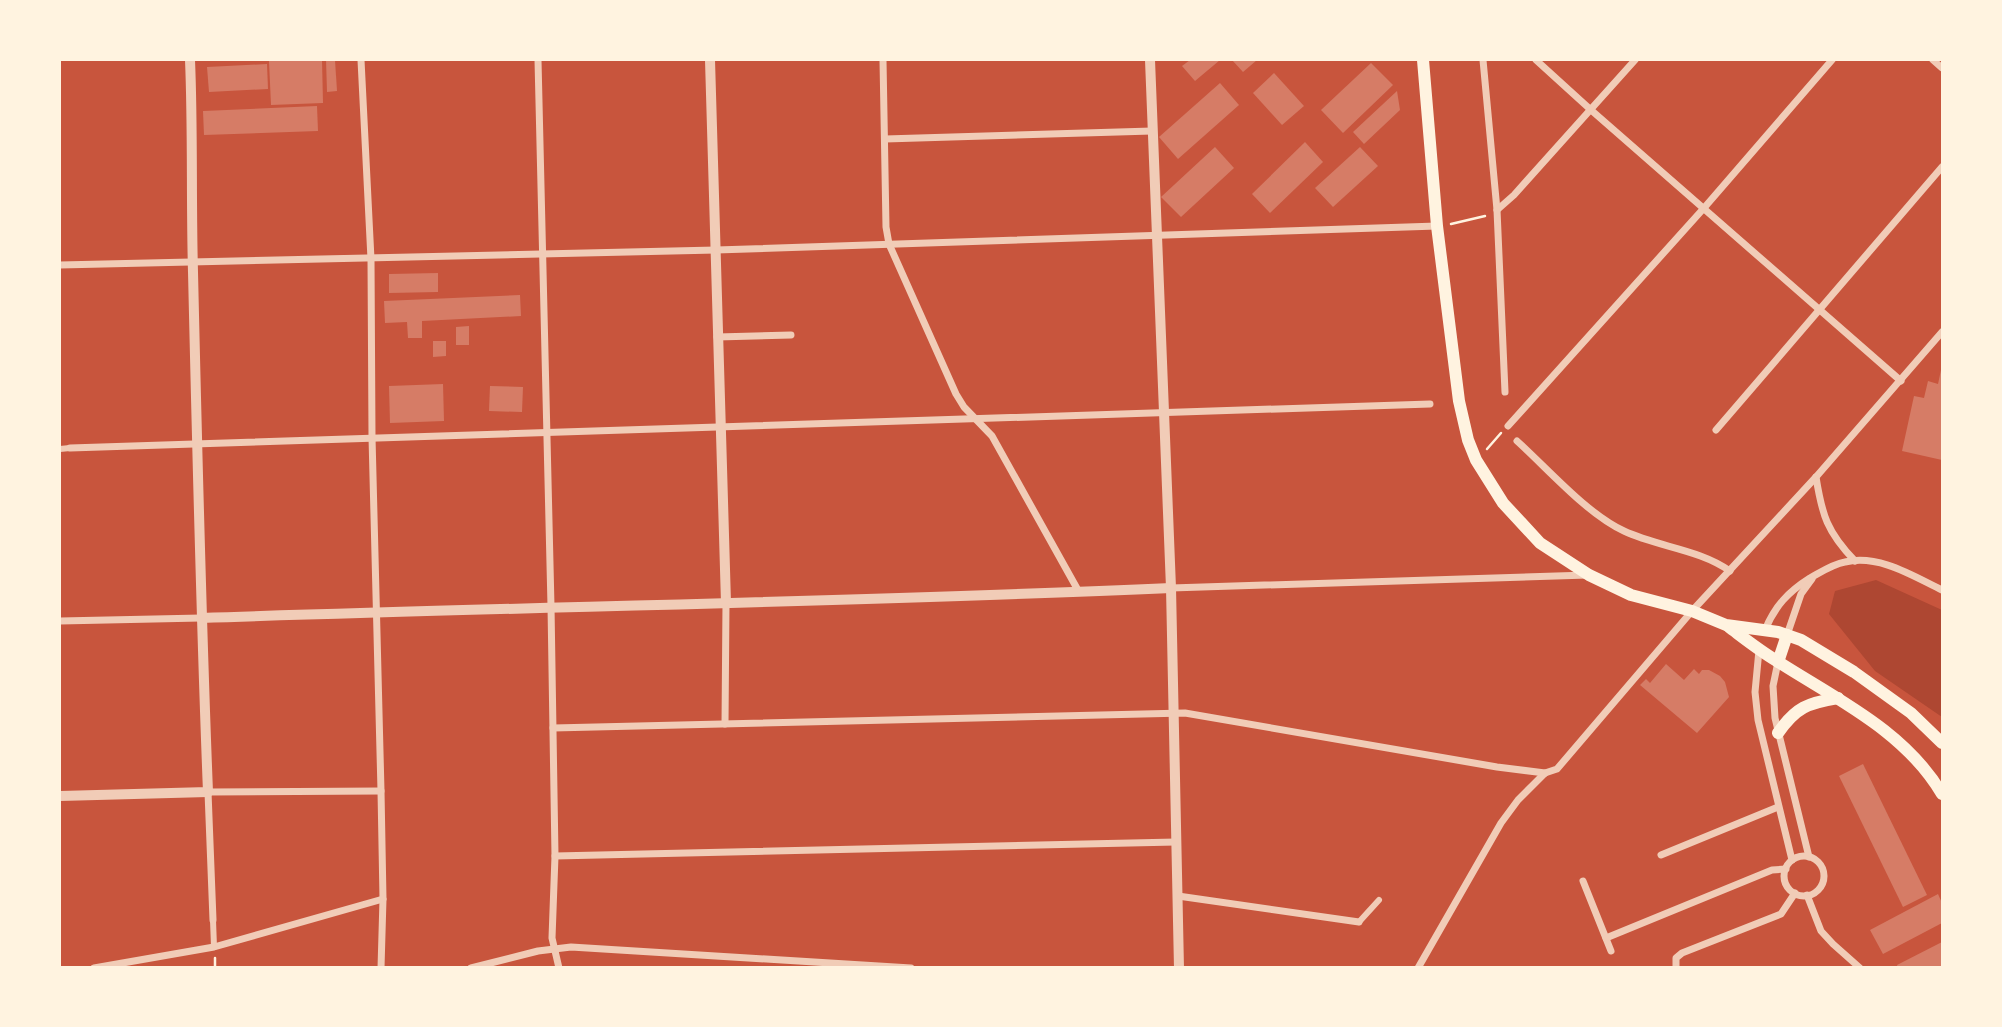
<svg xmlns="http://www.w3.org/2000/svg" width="2002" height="1027" font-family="'Fira Sans Condensed',sans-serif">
<rect width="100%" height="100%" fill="#c8553d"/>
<polygon fill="#ae4732" points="1876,580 1942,610 1942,717 1875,671 1829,614 1835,591"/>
<g fill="#d67c66">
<polygon points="322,60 323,103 271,105 269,61"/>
<polygon points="326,60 335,60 337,91 327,92"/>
<polygon points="1190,60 1220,60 1195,81 1182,66"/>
<polygon points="1232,60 1257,60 1243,72"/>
<polygon points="1371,63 1393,85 1343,133 1321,110"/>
<polygon points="267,64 268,89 209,92 207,67"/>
<polygon points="1274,73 1304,106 1282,125 1253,93"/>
<polygon points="1220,83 1239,105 1178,159 1159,137"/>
<polygon points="1397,91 1400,110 1364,144 1353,132"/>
<polygon points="317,106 318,131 204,135 203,111"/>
<polygon points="1305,142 1323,162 1270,213 1252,194"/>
<polygon points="1215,147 1234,168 1181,217 1161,197"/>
<polygon points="1360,147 1378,166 1333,207 1315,188"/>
<polygon points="438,273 438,292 389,293 389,274"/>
<polygon points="520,295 521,316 422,321 422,338 408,338 407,322 385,323 384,301"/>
<polygon points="469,326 469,345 456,345 456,327"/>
<polygon points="433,341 446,341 446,356 433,357"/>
<polygon points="1941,370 1942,370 1942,460 1902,451 1914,396 1924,398 1928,381 1938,384"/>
<polygon points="443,384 444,421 390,423 389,386"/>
<polygon points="490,386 523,387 522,412 489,411"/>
<polygon points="1666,664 1684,680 1694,669 1699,674 1702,670 1709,670 1720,676 1725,682 1729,697 1697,733 1640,685 1646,679 1650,683"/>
<polygon points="1863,764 1927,895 1903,907 1839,776"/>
<polygon points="1938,894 1942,903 1942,923 1883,954 1870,930"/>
<polygon points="1942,942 1942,968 1898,968 1897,965"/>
</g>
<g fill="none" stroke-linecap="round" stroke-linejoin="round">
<g stroke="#fff3e0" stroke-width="2.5">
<polyline points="1451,224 1485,216"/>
<polyline points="1487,449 1501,433"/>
<polyline points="215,958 215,968"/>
</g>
<g stroke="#f1ccb7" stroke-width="6">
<polyline points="60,449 70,448"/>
<polyline points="213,920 214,947"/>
<polyline points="1359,922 1379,900"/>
</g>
<g stroke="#f1ccb7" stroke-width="7">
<polyline points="361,60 371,259 372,437 381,791 383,899 381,968"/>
<polyline points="538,60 551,606 555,856 552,938 559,968"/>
<polyline points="883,60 886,227 889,244 956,394 964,407 992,436 1079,592"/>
<polyline points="1483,60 1497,210 1505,392"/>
<polyline points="1536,60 1591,110 1901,381"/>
<polyline points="1933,60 1942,68"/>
<polyline points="885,139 1152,131"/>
<polyline points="1497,210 1514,195 1635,60"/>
<polyline points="60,265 716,250 1437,226"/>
<polyline points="717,337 791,335"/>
<polyline points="1508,426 1704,208 1832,60"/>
<polyline points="1716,430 1942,167"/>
<path d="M1517 441C1548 469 1587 514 1624 531 1658 547 1699 549 1730 571"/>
<polyline points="70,448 1430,404"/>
<path d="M1816 477C1822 515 1827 532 1855 561"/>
<polyline points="1171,588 1588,575"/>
<polyline points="60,621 201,618"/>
<path d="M1765 630C1775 606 1788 592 1810 578 1821 572 1833 564 1845 562 1879 554 1913 576 1942 590"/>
<polyline points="1787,635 1801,594 1812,579"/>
<polyline points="1759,650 1755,692 1758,720 1792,860"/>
<polyline points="1778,662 1773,686 1775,718 1809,857"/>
<polyline points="725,724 726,603"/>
<polyline points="553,728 1185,713 1497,767 1545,773"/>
<polyline points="1661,855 1778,807"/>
<polyline points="555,856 1176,842"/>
<circle cx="1804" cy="876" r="20"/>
<polyline points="1583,881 1611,951"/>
<polyline points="1807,895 1821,931 1833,944 1860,968"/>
<polyline points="1178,896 1359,922"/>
<polyline points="213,920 208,792 381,791"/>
<polyline points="1606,938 1772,870 1786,869"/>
<polyline points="94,968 214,947 383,899"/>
<polyline points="471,968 538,951 571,947 911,968"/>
<polyline points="1418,968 1501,823 1518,800 1545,773 1557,769 1692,611 1816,477 1942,332"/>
<polyline points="1676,968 1676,958 1682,953 1781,914 1795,893"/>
</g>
<g stroke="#f1ccb7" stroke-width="10">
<polyline points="710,60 726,603"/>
<polyline points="1150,60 1171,588 1179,968"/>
<path d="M201 618C524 607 848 602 1171 588"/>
<path d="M60 796 208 792C201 618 197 445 193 272 191 201 193 130 190 60"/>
</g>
<g stroke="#fff3e0" stroke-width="12">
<polyline points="1423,60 1437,226 1459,401 1468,440 1476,460 1503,503 1540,543 1589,575 1631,595 1692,611 1726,625 1778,632 1801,640 1854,672 1911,713 1942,743"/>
<path d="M1729 627C1745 639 1760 651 1777 661 1836 699 1905 731 1942 794"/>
<polyline points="1778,662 1787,635"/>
<path d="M1778 733C1796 707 1808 703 1838 698"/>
</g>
</g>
<rect width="2002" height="1027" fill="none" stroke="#fff3e0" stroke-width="122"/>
</svg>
